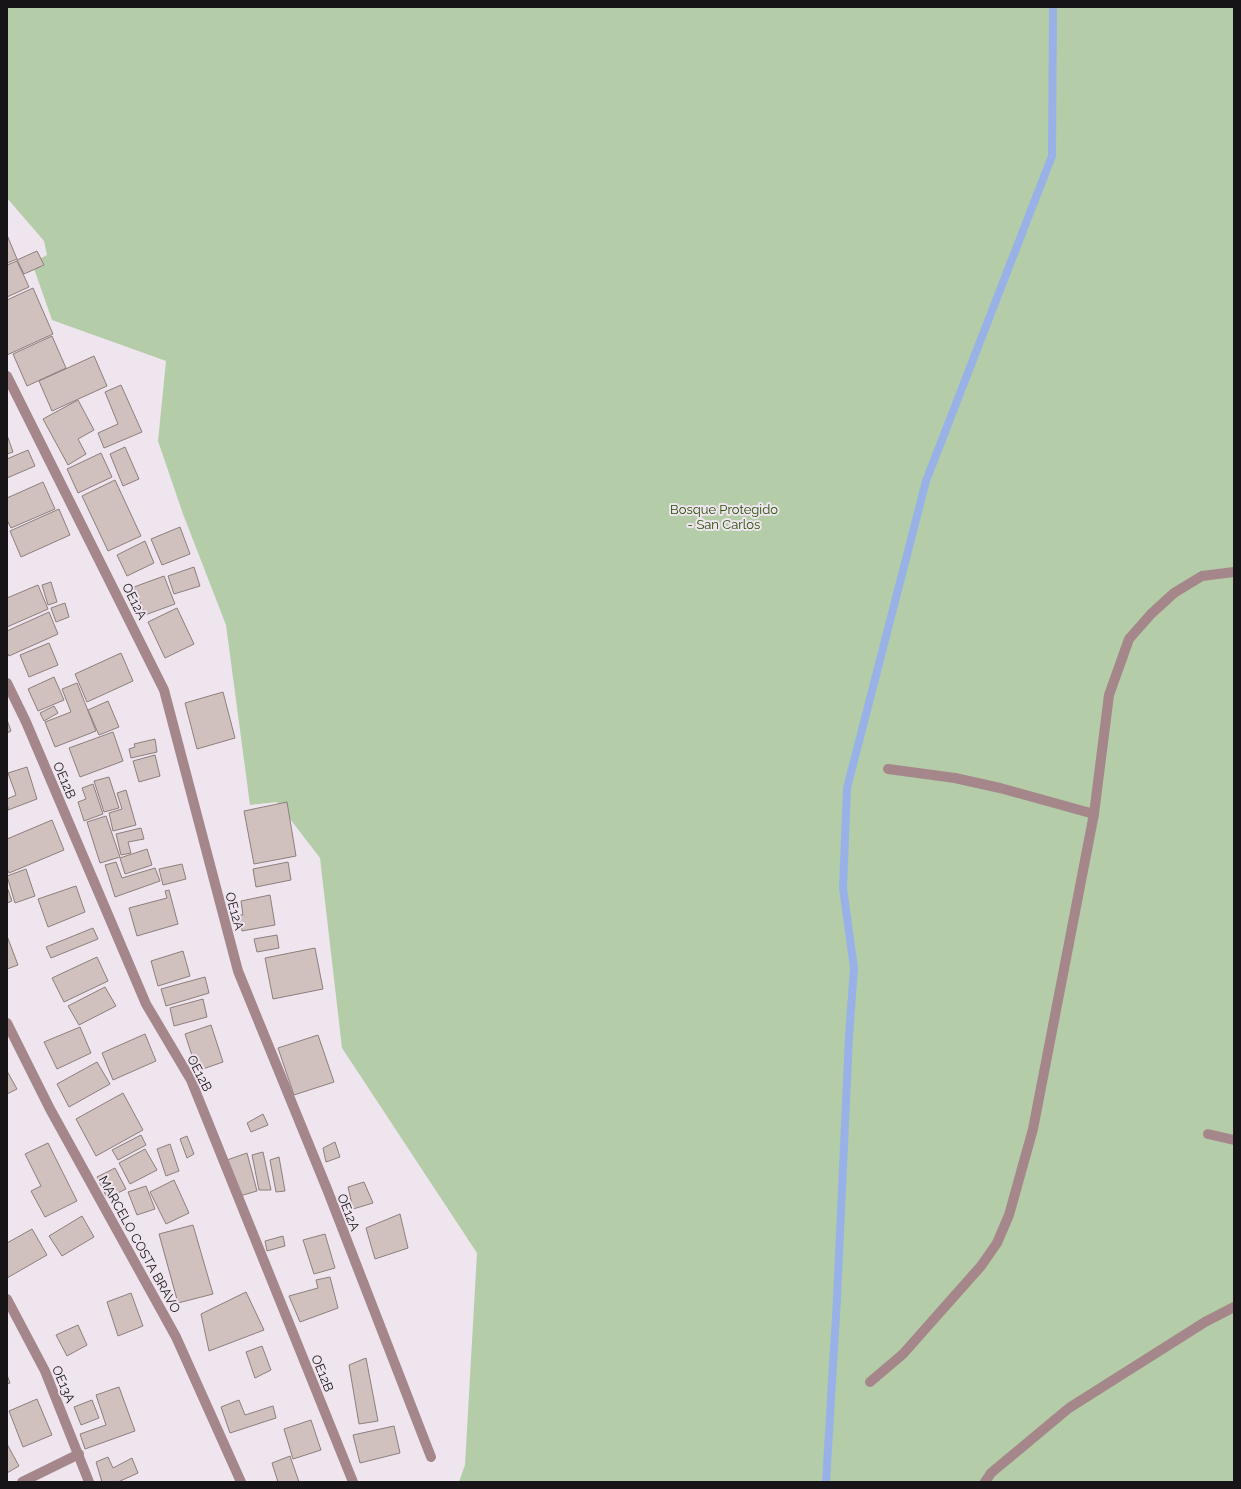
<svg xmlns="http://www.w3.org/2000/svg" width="1241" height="1489" font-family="Raleway,sans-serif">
<rect width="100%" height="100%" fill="#efe5ef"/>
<polygon fill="#b4cda8" points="7,7 1234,7 1234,1482 459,1482 465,1465 477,1253 342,1048 320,858 277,802 250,805 226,625 183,514 158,441 166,361 52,320 32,263 47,255 44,241 7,198"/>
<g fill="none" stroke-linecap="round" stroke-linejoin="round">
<polyline stroke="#98b2e7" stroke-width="8" points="826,1482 837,1298 849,1037 854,968 843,888 847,788 926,481 1052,156 1053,7"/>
</g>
<g fill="#d0c1be" stroke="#8c7f7c">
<polygon points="7,235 17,259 7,263"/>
<polygon points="37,251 44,265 24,274 17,260"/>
<polygon points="17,261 29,287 7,297 7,265"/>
<polygon points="33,288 53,334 7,355 7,300"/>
<polygon points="52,336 66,368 27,386 13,354"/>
<polygon points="94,356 107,386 52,411 39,381"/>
<polygon points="121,385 142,432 104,448 98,433 118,424 105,392"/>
<polygon points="78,400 94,430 78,439 86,454 68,465 43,419"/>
<polygon points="7,435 13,452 7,454"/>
<polygon points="125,447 139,479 123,486 110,454"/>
<polygon points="28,450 35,466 7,478 7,459"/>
<polygon points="101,453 112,477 78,493 67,469"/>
<polygon points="115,480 141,536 108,551 82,496"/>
<polygon points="43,482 55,509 11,528 7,520 7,498"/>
<polygon points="59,509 70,535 21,557 10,531"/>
<polygon points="180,527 190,554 162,565 151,539"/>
<polygon points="145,541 154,563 127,576 117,555"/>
<polygon points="194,567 200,586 174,594 168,576"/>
<polygon points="164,576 175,604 145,615 134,587"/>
<polygon points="51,582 57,602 48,605 42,585"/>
<polygon points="38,585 48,609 7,627 7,598"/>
<polygon points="65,603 69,617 56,622 51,608"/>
<polygon points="177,608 194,644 165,658 148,622"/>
<polygon points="49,612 58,634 9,656 7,652 7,631"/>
<polygon points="49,643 58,665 29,677 20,655"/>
<polygon points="121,653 133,681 87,702 75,674"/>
<polygon points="54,677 64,700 38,711 28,689"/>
<polygon points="77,683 96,731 55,747 45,722 71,712 62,689"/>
<polygon points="223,692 235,738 197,749 185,703"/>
<polygon points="108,701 119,727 99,735 88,710"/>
<polygon points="54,706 58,713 44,721 40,713"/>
<polygon points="7,720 11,731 7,733"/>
<polygon points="113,732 123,761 80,777 69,748"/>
<polygon points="155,739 157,752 131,758 129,749 135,747 134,744"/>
<polygon points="155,755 160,776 139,782 133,761"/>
<polygon points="27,767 37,799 8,810 7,799 16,795 8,773"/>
<polygon points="109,777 119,808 104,812 94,781"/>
<polygon points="93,784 103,814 84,821 78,802 86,799 82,788"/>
<polygon points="126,790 136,825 113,831 109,813 122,809 117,793"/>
<polygon points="287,802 296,856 254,864 244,811"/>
<polygon points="106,816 120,857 100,863 87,822"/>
<polygon points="52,820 64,850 9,873 7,869 7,839"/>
<polygon points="141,828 144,839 128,842 131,853 121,855 116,834"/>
<polygon points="147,849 152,865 125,874 120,858"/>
<polygon points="116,862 122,878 155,868 160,881 115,897 105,865"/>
<polygon points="288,862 291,880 256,887 253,869"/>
<polygon points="182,864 186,879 163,885 159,869"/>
<polygon points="26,869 35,896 15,903 7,876"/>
<polygon points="76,886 85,912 48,927 38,899"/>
<polygon points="7,887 12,901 7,903"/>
<polygon points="169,890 178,924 137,936 129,908 167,898 165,891"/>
<polygon points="270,895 275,925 242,931 239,915 243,915 241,901"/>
<polygon points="93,928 98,939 51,958 46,947"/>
<polygon points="277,935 279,948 257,952 254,939"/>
<polygon points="7,936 18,965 7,969"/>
<polygon points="315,948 323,989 273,999 265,958"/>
<polygon points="183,951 190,976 158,986 151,961"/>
<polygon points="97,957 108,981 64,1002 52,978"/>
<polygon points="205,977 209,993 166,1006 161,989"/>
<polygon points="105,987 116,1006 79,1025 68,1006"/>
<polygon points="203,999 207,1017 174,1026 170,1008"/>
<polygon points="211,1025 223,1062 197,1071 185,1034"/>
<polygon points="80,1027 91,1053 57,1069 44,1042"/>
<polygon points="145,1034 156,1061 113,1080 102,1053"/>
<polygon points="318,1035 334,1082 294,1095 278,1048"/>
<polygon points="97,1062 110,1084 69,1107 57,1084"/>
<polygon points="7,1071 17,1089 7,1094"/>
<polygon points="123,1093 143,1130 96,1156 76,1119"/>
<polygon points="263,1114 268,1125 251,1132 247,1123"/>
<polygon points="141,1135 146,1145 118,1160 112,1150"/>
<polygon points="187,1136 194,1154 187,1158 180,1139"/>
<polygon points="335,1142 340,1157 326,1162 323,1148"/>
<polygon points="48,1143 77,1201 45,1217 31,1191 41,1186 25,1154"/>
<polygon points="170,1144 179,1171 166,1176 157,1149"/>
<polygon points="145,1149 157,1170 130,1184 119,1163"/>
<polygon points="263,1152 271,1190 259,1190 252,1155"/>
<polygon points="247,1153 257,1191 240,1196 227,1160"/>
<polygon points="279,1157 285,1191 276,1192 270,1160"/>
<polygon points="115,1168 126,1189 107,1198 97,1177"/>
<polygon points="174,1180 189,1213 166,1224 150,1192"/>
<polygon points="364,1182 373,1203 353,1209 348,1187"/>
<polygon points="146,1186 155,1209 137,1215 128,1192"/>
<polygon points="400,1214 408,1248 375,1259 366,1228"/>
<polygon points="82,1216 94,1237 62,1256 49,1236"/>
<polygon points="193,1225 213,1294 178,1303 159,1234"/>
<polygon points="32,1229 47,1255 7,1278 7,1243"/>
<polygon points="325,1234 335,1268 314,1274 303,1240"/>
<polygon points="283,1236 285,1246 267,1251 265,1241"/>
<polygon points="330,1277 338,1308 300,1322 289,1296 318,1288 316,1280"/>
<polygon points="246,1292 264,1330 209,1351 201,1314"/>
<polygon points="131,1293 143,1326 118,1336 107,1302"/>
<polygon points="78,1325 87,1345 67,1356 56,1335"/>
<polygon points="262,1346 271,1370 255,1378 246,1352"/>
<polygon points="366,1358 378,1421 359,1424 349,1365"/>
<polygon points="7,1375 10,1383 7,1384"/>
<polygon points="119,1387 135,1431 85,1449 80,1434 106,1425 96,1395"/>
<polygon points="37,1399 52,1435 23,1447 9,1411"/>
<polygon points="92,1400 99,1418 81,1425 74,1407"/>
<polygon points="239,1400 245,1415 273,1406 276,1418 230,1433 221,1407"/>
<polygon points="311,1420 321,1450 293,1459 284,1429"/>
<polygon points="394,1426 400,1453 360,1463 353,1435"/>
<polygon points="7,1444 19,1466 7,1473"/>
<polygon points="290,1456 299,1482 278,1482 272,1463"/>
<polygon points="108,1457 113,1468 132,1458 138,1473 118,1482 102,1482 96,1462"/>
</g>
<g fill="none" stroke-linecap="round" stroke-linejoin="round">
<g stroke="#a5878b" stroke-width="10">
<polyline points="7,376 164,690 238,971 327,1189 431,1457"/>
<polyline points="7,683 26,722 146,1004 191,1080 353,1482"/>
<polyline points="888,769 955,778 1000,788 1094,814"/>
<polyline points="7,1023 50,1109 176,1337 241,1482"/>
<polyline points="1208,1134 1234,1140"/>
<polyline points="7,1299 45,1371 89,1482"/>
<polyline points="870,1382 903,1354 981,1266 997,1243 1009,1215 1033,1129 1094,814 1109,695 1129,639 1151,614 1174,593 1202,576 1234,572"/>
<polyline points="22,1482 79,1454"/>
<polyline points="985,1482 991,1473 1069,1408 1205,1322 1234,1307"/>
</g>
</g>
<g text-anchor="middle" stroke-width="4" stroke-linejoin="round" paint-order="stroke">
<g font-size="13" fill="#244e00" stroke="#efe5ef">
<text x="724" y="514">Bosque Protegido<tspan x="724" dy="15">- San Carlos</tspan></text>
</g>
<g font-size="13" fill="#171417" stroke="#efe5ef">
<text transform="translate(135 601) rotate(63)" y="5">OE12A</text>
<text transform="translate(65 780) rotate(67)" y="5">OE12B</text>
<text transform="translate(235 911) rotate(75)" y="5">OE12A</text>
<text transform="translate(200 1073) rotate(63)" y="5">OE12B</text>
<text transform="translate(349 1212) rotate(68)" y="5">OE12A</text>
<text transform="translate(140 1244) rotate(61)" y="5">MARCELO COSTA BRAVO</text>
<text transform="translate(323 1373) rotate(68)" y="5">OE12B</text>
<text transform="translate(64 1384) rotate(67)" y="5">OE13A</text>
</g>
</g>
<rect width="1241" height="1489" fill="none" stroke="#171417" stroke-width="16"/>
</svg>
